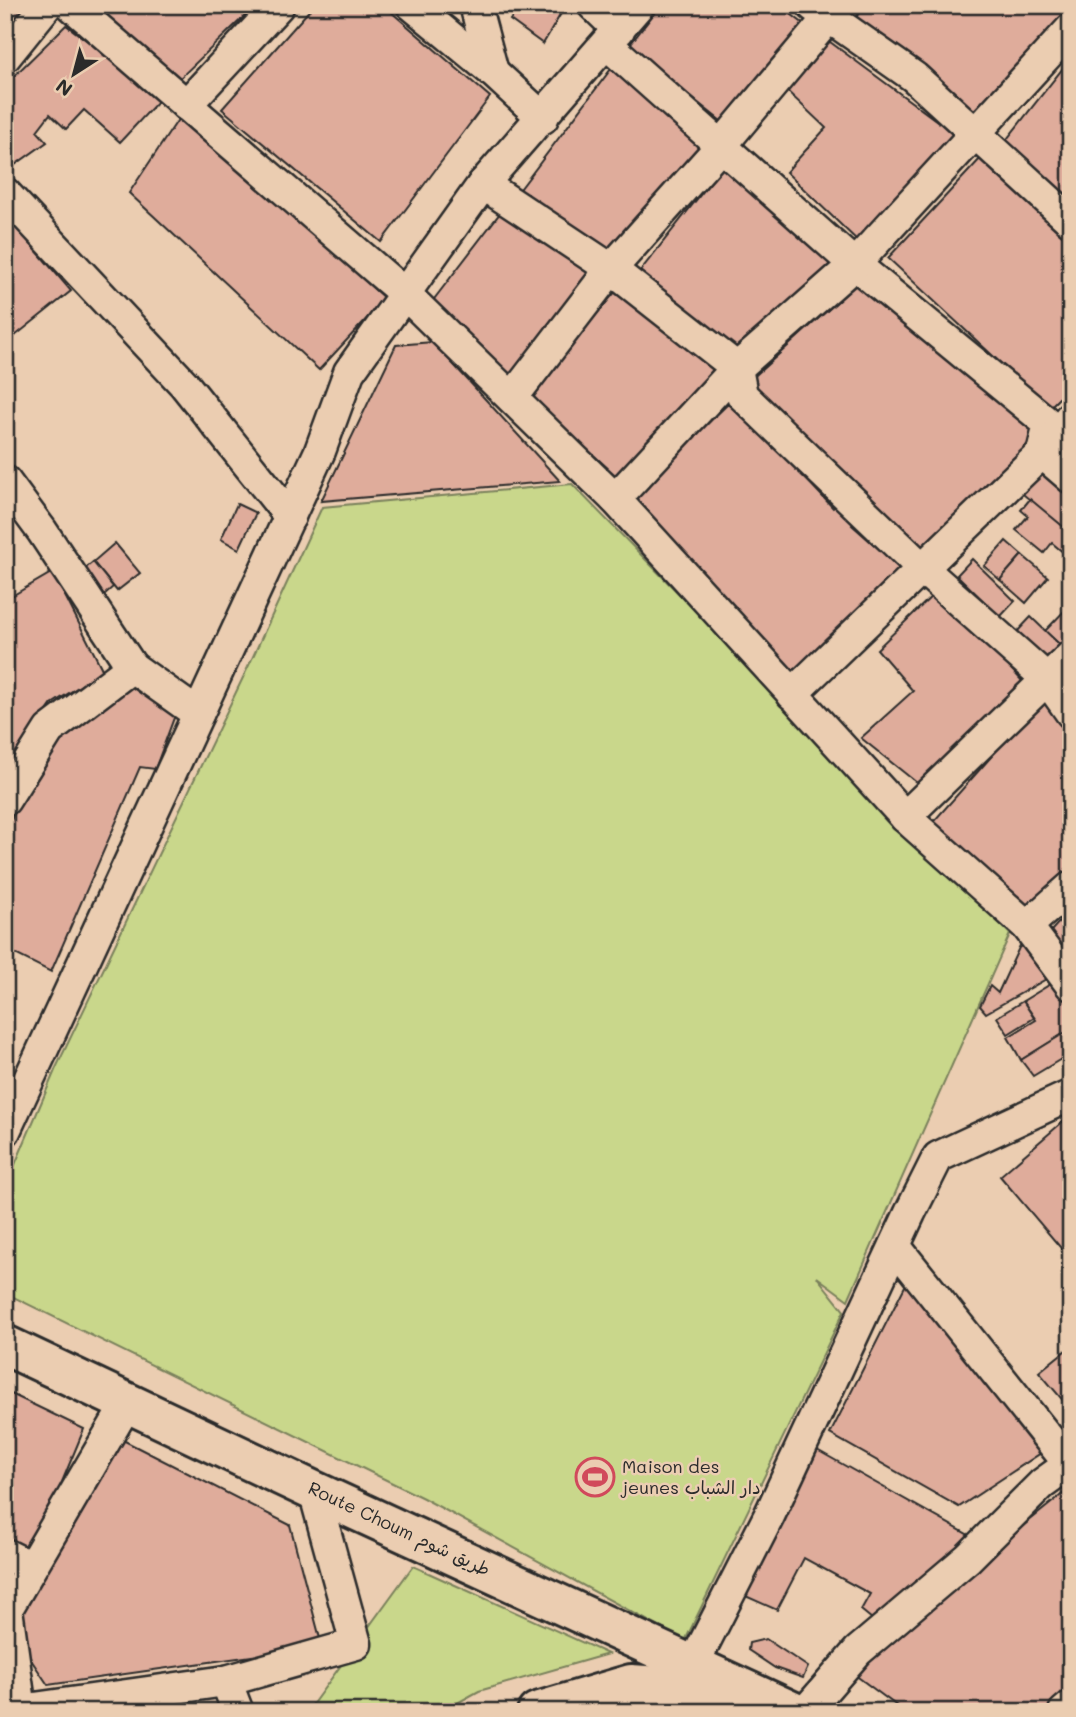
<svg xmlns="http://www.w3.org/2000/svg" width="1076" height="1717" font-family="Mali,'Playpen Sans Arabic',sans-serif">
<rect width="100%" height="100%" fill="#ebcdb1"/>
<filter id="ink" filterUnits="userSpaceOnUse"><feTurbulence type="fractalNoise" baseFrequency=".0143" numOctaves="2"/><feDisplacementMap in="SourceGraphic" scale="14" xChannelSelector="R" yChannelSelector="G"/><feConvolveMatrix kernelMatrix="1 2 1 2 8 2 1 2 1" color-interpolation-filters="sRGB"/></filter>
<g filter="url(#ink)">
<g fill="#c9d78b" stroke="#7a815b" stroke-width="2">
<polygon points="572,484 1010,934 848,1300 817,1277 844,1311 685,1641 423,1498 5,1293 5,1188 56,1068 250,663 322,507"/>
<polygon points="413,1566 608,1654 479,1691 441,1712 307,1712"/>
</g>
<g fill="#dfac9b" stroke="#2b2b2b" stroke-width="2">
<polygon points="5,5 32,5 5,42"/>
<polygon points="88,5 256,5 175,83"/>
<polygon points="314,5 383,5 490,97 381,242 222,109"/>
<polygon points="521,5 566,5 543,44 510,20"/>
<polygon points="661,5 779,5 809,28 726,125 628,47"/>
<polygon points="865,5 1069,5 1071,12 975,112 854,20"/>
<polygon points="66,25 162,97 120,142 84,110 66,129 50,114 37,131 47,142 5,172 5,85"/>
<polygon points="826,39 956,135 862,245 786,172 826,128 786,90"/>
<polygon points="1071,58 1071,204 1004,143"/>
<polygon points="611,69 708,147 617,259 518,192"/>
<polygon points="183,112 385,299 319,370 129,193"/>
<polygon points="981,158 1071,239 1071,386 1049,408 888,258"/>
<polygon points="724,165 837,269 740,357 633,280"/>
<polygon points="507,204 602,276 517,384 428,307"/>
<polygon points="5,214 71,291 5,344"/>
<polygon points="860,281 1038,434 923,554 748,382"/>
<polygon points="616,291 727,375 623,482 528,395"/>
<polygon points="433,342 560,481 321,501 396,345"/>
<polygon points="732,400 833,508 842,501 859,516 852,525 905,572 795,676 622,507"/>
<polygon points="1071,434 1071,470 1051,454"/>
<polygon points="1041,463 1071,489 1071,522 1065,529 1018,490"/>
<polygon points="1030,499 1071,533 1071,545 1064,553 1052,543 1044,553 1016,530 1028,516 1021,510"/>
<polygon points="237,504 256,513 239,549 221,539"/>
<polygon points="1006,541 1022,555 1000,580 984,566"/>
<polygon points="115,543 140,573 117,591 93,562"/>
<polygon points="1022,555 1048,577 1026,603 1000,580"/>
<polygon points="972,559 1015,601 1000,617 957,575"/>
<polygon points="93,562 113,587 96,602 75,577"/>
<polygon points="53,572 103,671 52,704 10,764 5,755 5,600"/>
<polygon points="938,590 1024,683 922,787 861,738 913,691 877,649"/>
<polygon points="1071,604 1071,647 1067,651 1045,631"/>
<polygon points="1031,617 1061,646 1046,662 1015,634"/>
<polygon points="131,683 175,715 155,769 140,767 51,972 5,949 5,834 18,804 57,740"/>
<polygon points="1047,694 1071,734 1071,878 1023,924 934,821"/>
<polygon points="1071,909 1071,978 1041,942"/>
<polygon points="1023,939 1055,974 986,1013 980,1006 990,986 998,993"/>
<polygon points="1059,979 1071,999 1071,1029 1021,1060 1008,1037 1036,1020 1023,1001"/>
<polygon points="1023,1001 1034,1018 1008,1034 997,1017"/>
<polygon points="1071,1029 1071,1053 1033,1076 1021,1060"/>
<polygon points="1067,1118 1071,1122 1071,1260 1000,1176"/>
<polygon points="906,1284 1047,1449 959,1507 830,1434"/>
<polygon points="1071,1346 1071,1410 1039,1372"/>
<polygon points="5,1391 84,1429 30,1559 5,1547"/>
<polygon points="115,1436 290,1525 322,1646 48,1685 11,1630"/>
<polygon points="817,1450 974,1538 878,1624 861,1610 870,1594 804,1558 777,1610 741,1594"/>
<polygon points="1071,1487 1071,1689 1043,1712 905,1712 847,1669"/>
<polygon points="766,1639 808,1667 803,1678 775,1668 748,1650 749,1643"/>
</g>
<g fill="none" stroke-linecap="round" stroke-linejoin="round">
<defs>
<g id="minor">
<polyline points="71,5 405,294 615,499 905,817 1027,926 1071,985"/>
<polyline points="412,5 493,72 543,118"/>
<polyline points="475,5 493,72"/>
<polyline points="593,5 619,30"/>
<polyline points="813,6 914,77 1071,221"/>
<polyline points="607,44 846,257 1049,424 1042,453 1071,478"/>
<polyline points="5,57 47,5"/>
<polyline points="186,105 279,5"/>
<polyline points="483,184 611,269 737,368 742,395 923,569 1047,679 1071,713"/>
<polyline points="5,193 184,384 290,517"/>
<polyline points="512,398 611,269 721,146 839,5"/>
<polyline points="5,481 42,531 132,667"/>
<polyline points="615,499 737,368 855,264 1071,29"/>
<polyline points="792,694 1042,453 1071,416"/>
<polyline points="5,800 49,730 132,667 198,714"/>
<polyline points="905,817 1071,656"/>
<polyline points="1027,926 1071,887"/>
<polyline points="5,1131 320,451 349,372 483,184 639,5"/>
<polyline points="895,1246 1069,1464"/>
<polyline points="5,1554 31,1567"/>
<polyline points="693,1665 769,1516 910,1213 938,1157 1071,1095"/>
<polyline points="226,1681 238,1712"/>
<polyline points="21,1710 7,1609 128,1402"/>
<polyline points="6,1712 226,1681 356,1644 314,1491"/>
<polyline points="805,1712 858,1651 968,1558 1042,1484 1071,1463"/>
<polyline points="1064,1712 1071,1706"/>
</g>
<polyline id="tertiary" points="537,1712 631,1684 687,1688 752,1699"/>
<polyline id="trunk" points="5,1345 314,1491 794,1712"/>
</defs>
<use href="#minor" stroke="#2b2b2b" stroke-width="35"/>
<use href="#tertiary" stroke="#2b2b2b" stroke-width="44"/>
<use href="#trunk" stroke="#2b2b2b" stroke-width="44"/>
<use href="#minor" stroke="#ebcdb1" stroke-width="30"/>
<use href="#tertiary" stroke="#ebcdb1" stroke-width="38"/>
<use href="#trunk" stroke="#ebcdb1" stroke-width="38"/>
</g>
</g>
<defs>
<symbol id="stadium-ring" viewBox="-11 -11 22 22"><circle r="9.5" fill="#ebcdb1" stroke="#d1495b" stroke-width="1.5"/><path d="M0-5a6.5 5 0 1 0 0 10a6.5 5 0 1 0 0-10ZM-3.5-1.8h7v3.6h-7Z" fill="#d1495b"/></symbol>
</defs>
<g fill-rule="evenodd">
<use href="#stadium-ring" x="573" y="1455" width="44" height="44"/>
</g>
<g text-anchor="middle" stroke-width="5" stroke-linejoin="round" paint-order="stroke">
<g font-size="18" fill="#2b2b2b" stroke="#ebcdb1" text-anchor="start">
<text x="622" y="1473">Maison des<tspan x="622" dy="21">jeunes دار الشباب</tspan></text>
</g>
<g font-size="18" fill="#2b2b2b" stroke="#ebcdb1">
<text transform="translate(399 1529) rotate(25)" y="6">Route Choum طريق شوم</text>
</g>
</g>
<rect width="1076" height="1717" fill="none" stroke="#ebcdb1" stroke-width="28"/>
<rect x="14" y="14" width="1048" height="1689" fill="none" stroke="#2b2b2b" stroke-width="2.5" filter="url(#ink)"/>
<g transform="translate(74 74) rotate(216)" stroke="#ebcdb1" stroke-width="5" paint-order="stroke">
<path d="M0-5L12 26L0 18L-12 26Z" fill="#2b2b2b"/>
<text y="-10" font-size="19" font-weight="bold" text-anchor="middle" fill="#2b2b2b">N</text>
</g>
</svg>
